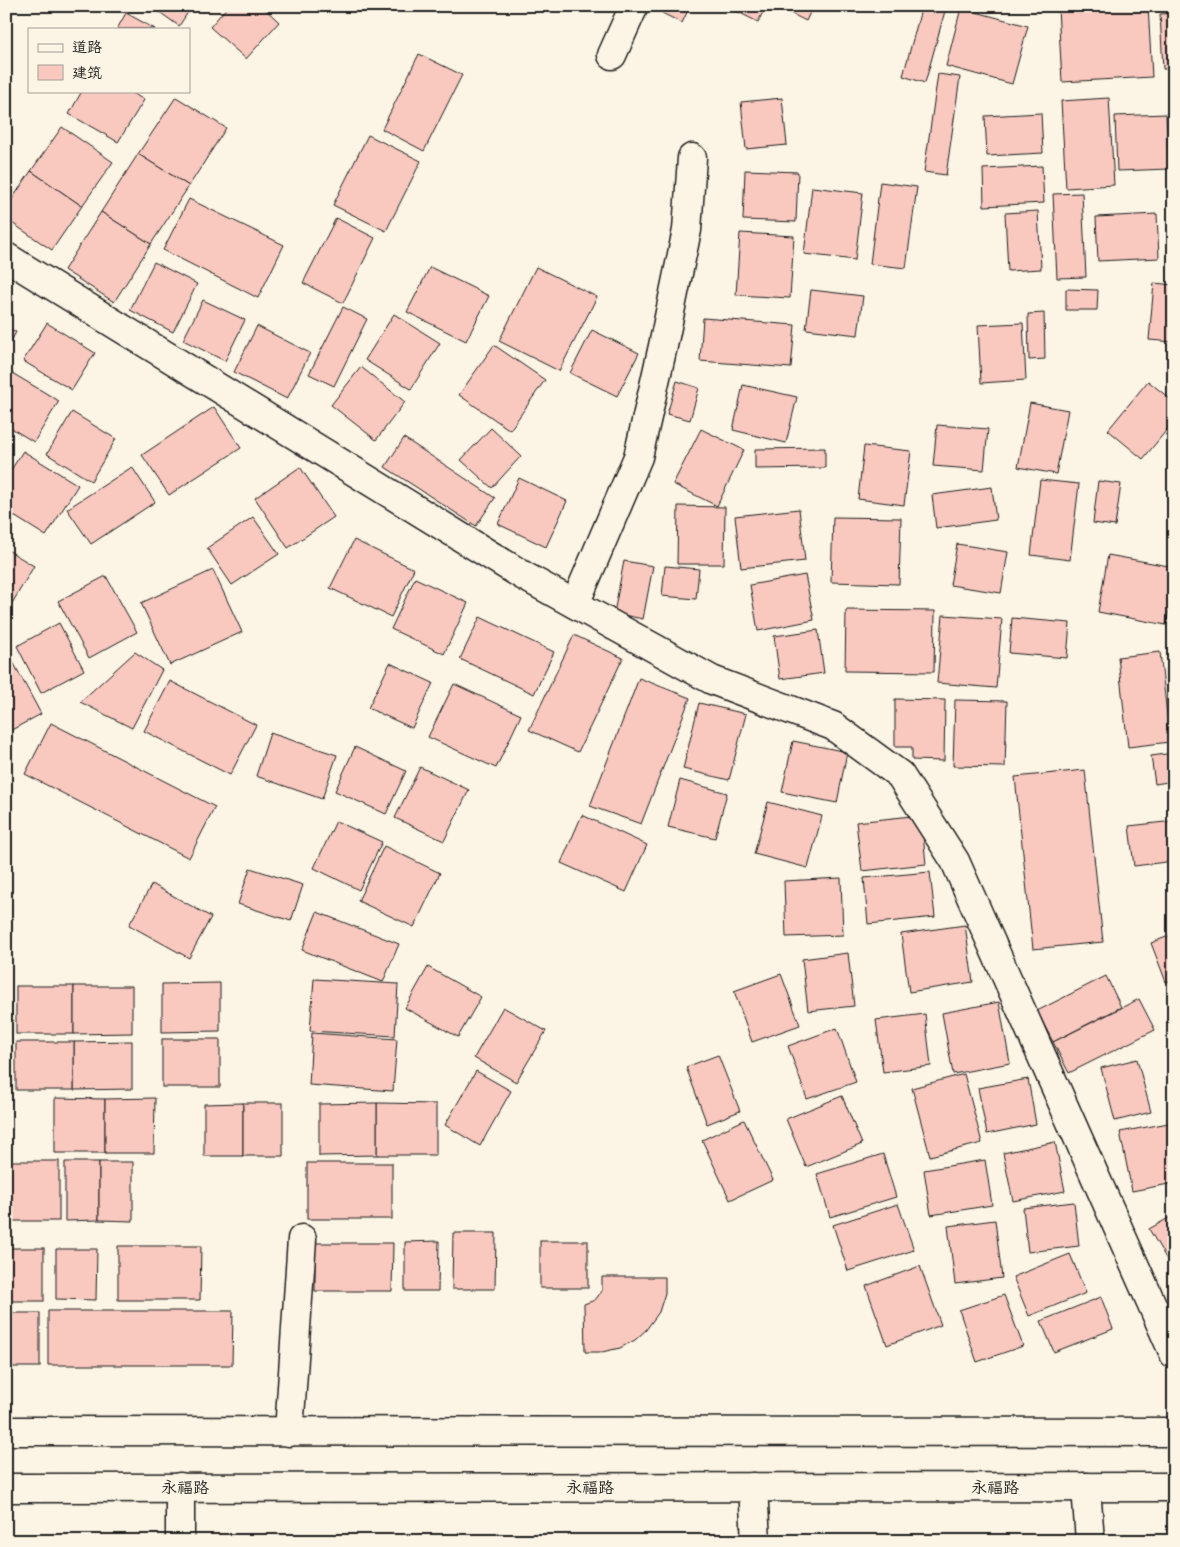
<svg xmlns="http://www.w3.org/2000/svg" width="1180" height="1547" font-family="Pangolin,'LXGW WenKai TC',sans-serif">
<rect width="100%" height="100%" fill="#fcf5e5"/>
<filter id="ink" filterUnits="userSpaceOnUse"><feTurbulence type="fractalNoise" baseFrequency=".02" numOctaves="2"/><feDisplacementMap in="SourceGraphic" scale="10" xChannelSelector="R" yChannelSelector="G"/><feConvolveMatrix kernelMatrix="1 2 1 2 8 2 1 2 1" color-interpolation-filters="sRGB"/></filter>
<g filter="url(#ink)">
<g fill="#f9c9c0" stroke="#1c1c1c">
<polygon points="151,6 192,6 179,26"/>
<polygon points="228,6 262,6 279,22 246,59 210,27"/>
<polygon points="666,6 690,6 682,23 662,13"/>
<polygon points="726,6 766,6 758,22"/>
<polygon points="776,6 813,6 806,21"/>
<polygon points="922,6 945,11 925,83 903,76"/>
<polygon points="1093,6 1148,6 1152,77 1062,82 1058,8"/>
<polygon points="961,8 1028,26 1012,84 946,66"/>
<polygon points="126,13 155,29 117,29"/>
<polygon points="1174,13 1174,69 1163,69 1160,14"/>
<polygon points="419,54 462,75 424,151 382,129"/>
<polygon points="938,74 960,77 946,175 924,172"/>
<polygon points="82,91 129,91 144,100 118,142 69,114"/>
<polygon points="176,97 226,128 189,186 138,154"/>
<polygon points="782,98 787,145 746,149 741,102"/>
<polygon points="1109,98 1114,185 1066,188 1061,101"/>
<polygon points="1041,113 1043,153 987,156 985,116"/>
<polygon points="1166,114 1169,169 1117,171 1115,116"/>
<polygon points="62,127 113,162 82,206 31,171"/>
<polygon points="368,135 421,161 386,231 333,205"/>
<polygon points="138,154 189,186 151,244 101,212"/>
<polygon points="1042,166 1044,203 984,206 983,169"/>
<polygon points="745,170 798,172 796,222 743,220"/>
<polygon points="31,171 82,206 52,250 6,219 6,208"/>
<polygon points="880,182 917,187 906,268 870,264"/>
<polygon points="812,187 863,193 855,260 804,254"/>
<polygon points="1082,193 1086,277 1057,278 1053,194"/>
<polygon points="189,199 284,245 258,298 163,250"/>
<polygon points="1038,211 1041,269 1008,271 1005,213"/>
<polygon points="101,212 151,244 114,302 64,270"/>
<polygon points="1157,214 1159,258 1098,261 1096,217"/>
<polygon points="336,218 375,238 343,303 303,283"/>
<polygon points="740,233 794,236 790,298 736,295"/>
<polygon points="154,262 197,284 173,332 130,310"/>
<polygon points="430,267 489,296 466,341 407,312"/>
<polygon points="536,267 597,297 559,371 499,341"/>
<polygon points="1154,283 1174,285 1174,342 1149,340"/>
<polygon points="1066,289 1098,290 1097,310 1066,310"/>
<polygon points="811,290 863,296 858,335 806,329"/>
<polygon points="203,300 245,320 225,361 183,340"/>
<polygon points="343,307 367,319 334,386 309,374"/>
<polygon points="1044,313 1045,359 1029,360 1028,314"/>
<polygon points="394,314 440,343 411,389 365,360"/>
<polygon points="703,318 795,325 791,368 700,361"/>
<polygon points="47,323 95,353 72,390 23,361"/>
<polygon points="1023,323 1026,380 981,383 978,325"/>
<polygon points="257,326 310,353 287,399 234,372"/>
<polygon points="6,327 16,332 6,351"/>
<polygon points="592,330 639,353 617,396 570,373"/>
<polygon points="494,345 545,380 510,430 459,395"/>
<polygon points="361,367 405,402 376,440 331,405"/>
<polygon points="12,373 59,401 34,442 6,425 6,383"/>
<polygon points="677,381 699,388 690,420 667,414"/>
<polygon points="1148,381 1174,402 1174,421 1143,459 1108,430"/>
<polygon points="743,385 797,397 786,443 733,430"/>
<polygon points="1030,403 1068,410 1056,474 1018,467"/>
<polygon points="214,407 241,448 169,495 142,455"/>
<polygon points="72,412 116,439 91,481 47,454"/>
<polygon points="937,425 988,429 984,470 933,466"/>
<polygon points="491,428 521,456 492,488 461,460"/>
<polygon points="701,429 744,450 717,506 673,484"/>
<polygon points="404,438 495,498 476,526 385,467"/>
<polygon points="864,446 911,451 904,505 858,499"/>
<polygon points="825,448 825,468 755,469 755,449"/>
<polygon points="23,451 78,485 46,536 6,511 6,478"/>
<polygon points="132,467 155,502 91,544 67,509"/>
<polygon points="300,467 334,517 288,548 255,498"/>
<polygon points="519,478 567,501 546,547 498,524"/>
<polygon points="1040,480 1079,484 1070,560 1031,555"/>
<polygon points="1098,481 1121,484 1115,526 1093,523"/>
<polygon points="992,487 996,520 936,528 932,495"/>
<polygon points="678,506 725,507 724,564 677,564"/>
<polygon points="799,509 805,561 741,568 735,516"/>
<polygon points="253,517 279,554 232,585 207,548"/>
<polygon points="833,517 901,518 899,584 831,582"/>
<polygon points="354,540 414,569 391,617 330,588"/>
<polygon points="957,544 1008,552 1001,593 950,585"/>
<polygon points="6,549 34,566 11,605 6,602"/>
<polygon points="1108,555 1174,567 1174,585 1166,625 1098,612"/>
<polygon points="624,561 653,566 643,619 614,613"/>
<polygon points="665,566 699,569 696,599 662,596"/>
<polygon points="213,570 242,632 170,665 141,603"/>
<polygon points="805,575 814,620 758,631 750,585"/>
<polygon points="106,576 137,632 89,658 58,601"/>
<polygon points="415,578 468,603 444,654 391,629"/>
<polygon points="846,610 935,611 934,672 845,671"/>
<polygon points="943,615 1002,619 996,688 937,683"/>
<polygon points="480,617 554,652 534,694 460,659"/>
<polygon points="1012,618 1070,623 1067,658 1009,653"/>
<polygon points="59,623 84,670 41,693 17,646"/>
<polygon points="818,630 824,673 780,679 774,636"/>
<polygon points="574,635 623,658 578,752 529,730"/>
<polygon points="135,652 162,670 132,728 80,702"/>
<polygon points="1160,652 1170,742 1128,747 1118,657"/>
<polygon points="12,660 41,714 6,733 6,663"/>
<polygon points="390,663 433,683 412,728 368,708"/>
<polygon points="639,678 690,698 641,824 590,806"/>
<polygon points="170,681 256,725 230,775 144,731"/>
<polygon points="454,684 521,715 496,768 428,737"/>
<polygon points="895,699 945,700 944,761 912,760 912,747 895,747"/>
<polygon points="955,700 1007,701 1005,767 953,766"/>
<polygon points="699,703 746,714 729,780 683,769"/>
<polygon points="51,723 215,807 189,858 25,774"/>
<polygon points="270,733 337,755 322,799 256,776"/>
<polygon points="793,741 847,752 837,803 782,792"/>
<polygon points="355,747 406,771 386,814 335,791"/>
<polygon points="1174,753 1174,781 1155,784 1151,756"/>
<polygon points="420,767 469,790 444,841 395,818"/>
<polygon points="1085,770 1103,942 1033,949 1015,777"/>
<polygon points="680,780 727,793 715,838 668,827"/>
<polygon points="768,802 822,816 808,868 754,854"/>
<polygon points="582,815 647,845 626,892 561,863"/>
<polygon points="921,815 926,864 862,871 856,822"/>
<polygon points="336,821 382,842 359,890 314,868"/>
<polygon points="1174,821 1174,861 1134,866 1129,826"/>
<polygon points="384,846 440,873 414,927 358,901"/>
<polygon points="250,868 303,885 291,921 238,904"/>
<polygon points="930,872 935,917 868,924 864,878"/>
<polygon points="841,878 843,935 786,937 784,881"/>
<polygon points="152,884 211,917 189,958 129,925"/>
<polygon points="317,912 399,944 383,982 302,950"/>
<polygon points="965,925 973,982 909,992 901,934"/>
<polygon points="1174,934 1174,979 1166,982 1151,943"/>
<polygon points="848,953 854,1006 808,1011 802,959"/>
<polygon points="428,967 481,997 458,1037 405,1008"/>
<polygon points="781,974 800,1025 752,1042 734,991"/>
<polygon points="1106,976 1121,1007 1053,1042 1037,1011"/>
<polygon points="314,979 398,984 395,1036 310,1031"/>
<polygon points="220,983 220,1031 162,1032 162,984"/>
<rect x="16" y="986" width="58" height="48"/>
<polygon points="74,986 132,986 132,1033 74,1034"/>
<polygon points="1139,999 1155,1030 1069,1073 1053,1042"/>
<polygon points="999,1002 1010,1063 953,1074 942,1013"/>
<polygon points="503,1007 546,1031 516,1082 474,1058"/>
<polygon points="925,1014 931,1066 883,1072 876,1020"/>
<polygon points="837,1028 856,1082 807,1099 788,1046"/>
<polygon points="312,1033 397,1039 393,1091 309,1085"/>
<rect x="162" y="1039" width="58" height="48"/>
<polygon points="132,1041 132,1089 74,1090 74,1042"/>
<rect x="16" y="1042" width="58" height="48"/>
<polygon points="718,1055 740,1111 707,1124 686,1067"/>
<polygon points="1137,1059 1151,1112 1115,1121 1101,1068"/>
<polygon points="476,1071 511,1091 480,1146 445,1125"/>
<polygon points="964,1074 982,1143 930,1156 912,1088"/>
<polygon points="1028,1079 1036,1124 987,1134 978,1088"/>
<polygon points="842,1096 862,1144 806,1167 786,1119"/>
<polygon points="55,1098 105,1099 105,1153 55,1153"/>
<polygon points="155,1098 154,1153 105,1153 105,1099"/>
<polygon points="243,1103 243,1156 204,1156 204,1104"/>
<rect x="243" y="1103" width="40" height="53"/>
<polygon points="377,1103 436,1104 436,1155 377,1155"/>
<polygon points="377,1103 377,1155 319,1156 319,1104"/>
<polygon points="744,1120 773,1180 730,1200 702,1140"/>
<polygon points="1174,1122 1174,1183 1132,1191 1120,1132"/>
<polygon points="1055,1142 1065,1191 1013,1201 1003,1153"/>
<polygon points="883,1154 896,1197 830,1217 817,1174"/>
<polygon points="985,1160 992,1205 931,1215 924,1170"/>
<rect x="7" y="1161" width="52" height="60"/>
<polygon points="65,1162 99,1162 99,1220 65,1221"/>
<polygon points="99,1162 133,1162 133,1221 99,1220"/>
<rect x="307" y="1163" width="85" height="56"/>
<polygon points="1074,1202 1079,1246 1028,1252 1023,1208"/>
<polygon points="898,1204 914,1250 848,1271 833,1225"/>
<polygon points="1174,1215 1174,1272 1149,1229"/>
<polygon points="995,1220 1002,1278 955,1284 948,1226"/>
<polygon points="453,1233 496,1233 495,1289 452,1289"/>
<polygon points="439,1241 438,1291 405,1291 405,1242"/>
<rect x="540" y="1241" width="48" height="47"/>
<polygon points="315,1243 393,1243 392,1291 315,1291"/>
<polygon points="118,1246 201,1246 200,1300 118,1300"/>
<rect x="6" y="1248" width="38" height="53"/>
<polygon points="56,1249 97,1249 96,1300 56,1299"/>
<polygon points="1070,1254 1086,1293 1029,1316 1013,1277"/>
<polygon points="920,1266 941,1325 887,1345 866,1286"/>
<polygon points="602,1277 665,1277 665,1293 659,1312 646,1330 635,1340 620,1348 602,1352 585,1352 584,1304 595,1300 602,1291"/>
<polygon points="1004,1295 1023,1346 977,1362 959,1310"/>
<polygon points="1101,1297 1113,1329 1054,1352 1041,1321"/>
<polygon points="48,1311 233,1311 232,1365 48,1365"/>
<rect x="6" y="1313" width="34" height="54"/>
</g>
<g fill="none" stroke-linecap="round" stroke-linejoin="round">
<defs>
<g id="minor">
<polyline points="612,55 634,6"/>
<polyline points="6,257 524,576 712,680 833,726 900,775 955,861 1174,1354"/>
<polyline points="575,604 638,457 663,346 687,230 692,158"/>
<polyline points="289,1432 302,1239"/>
<polyline points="753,1487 756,1541"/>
<polyline points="1086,1487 1090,1541"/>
<polyline points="180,1541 180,1487"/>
</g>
<g id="tertiary">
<polyline points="6,1431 1174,1432"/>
<polyline points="6,1488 1174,1487"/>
</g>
</defs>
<use href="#minor" stroke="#1c1c1c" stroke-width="31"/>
<use href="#tertiary" stroke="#1c1c1c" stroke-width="31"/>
<use href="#minor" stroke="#fcf5e5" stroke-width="28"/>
<use href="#tertiary" stroke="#fcf5e5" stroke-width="28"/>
</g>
</g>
<g text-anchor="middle" stroke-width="4.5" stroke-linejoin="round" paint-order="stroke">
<g font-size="16" fill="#1c1c1c" stroke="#fcf5e5">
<text x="185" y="1493">永福路</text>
<text x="590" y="1493">永福路</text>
<text x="995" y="1493">永福路</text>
</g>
</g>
<rect width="1180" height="1547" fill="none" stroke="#fcf5e5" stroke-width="25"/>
<rect x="12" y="12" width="1155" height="1522" fill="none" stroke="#1c1c1c" stroke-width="2" filter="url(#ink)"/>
<rect x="28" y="28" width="162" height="65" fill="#fcf5e5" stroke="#a29e95"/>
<rect x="38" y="44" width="25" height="8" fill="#fcf5e5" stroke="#a29e95"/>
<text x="72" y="52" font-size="15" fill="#1c1c1c">道路</text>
<rect x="38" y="65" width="25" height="15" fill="#f9c9c0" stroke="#a29e95"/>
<text x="72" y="78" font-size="15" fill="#1c1c1c">建筑</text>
</svg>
